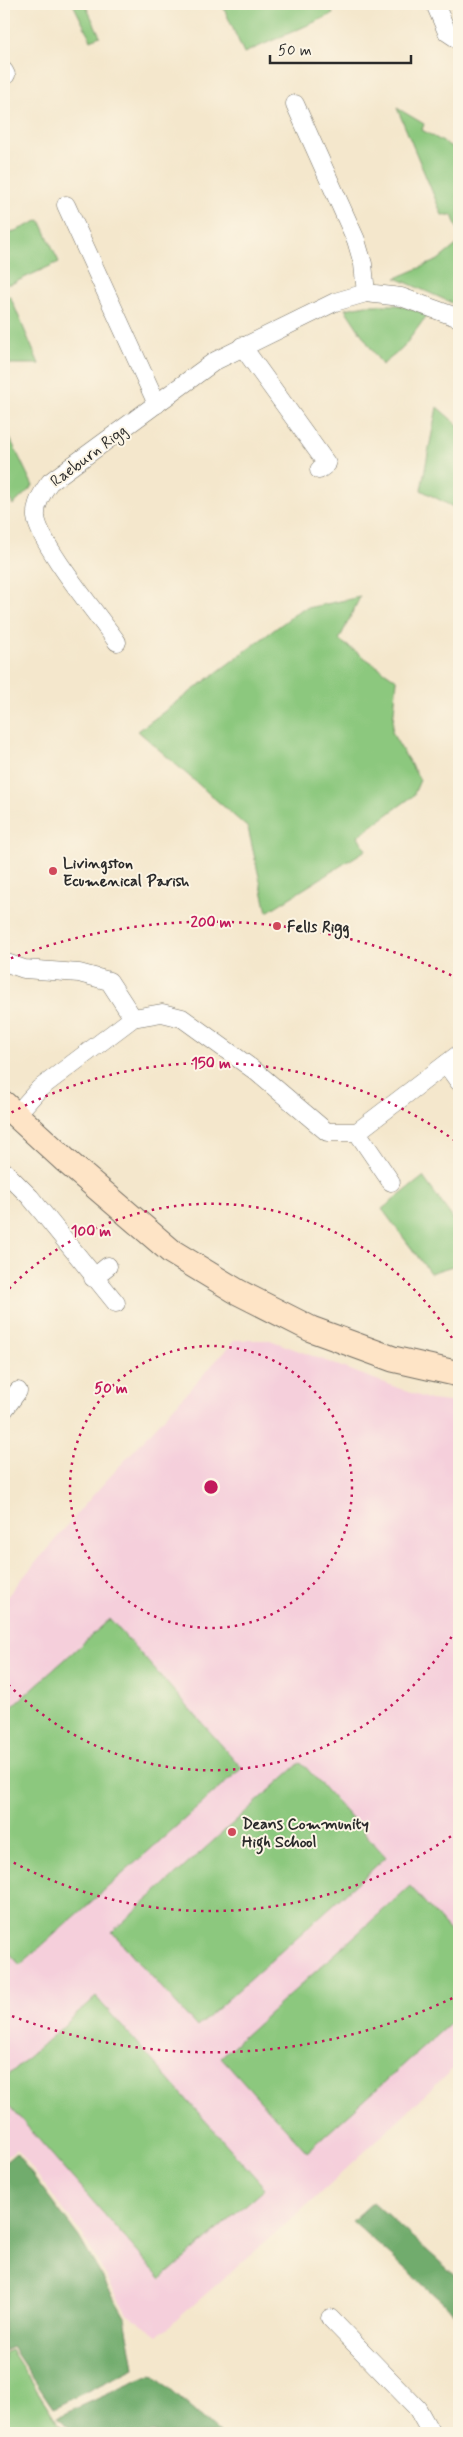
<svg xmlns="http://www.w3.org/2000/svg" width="463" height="2437" font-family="Mynerve,sans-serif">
<rect width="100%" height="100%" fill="#fcf5e5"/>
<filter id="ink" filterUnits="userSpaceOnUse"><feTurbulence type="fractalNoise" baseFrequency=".02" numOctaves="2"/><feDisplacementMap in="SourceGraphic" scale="10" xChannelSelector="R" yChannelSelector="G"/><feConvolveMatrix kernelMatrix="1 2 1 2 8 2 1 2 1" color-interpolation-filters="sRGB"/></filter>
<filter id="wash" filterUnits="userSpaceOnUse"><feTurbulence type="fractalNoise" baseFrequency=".0096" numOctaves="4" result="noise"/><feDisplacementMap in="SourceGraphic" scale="20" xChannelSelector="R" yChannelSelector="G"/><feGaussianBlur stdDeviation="1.12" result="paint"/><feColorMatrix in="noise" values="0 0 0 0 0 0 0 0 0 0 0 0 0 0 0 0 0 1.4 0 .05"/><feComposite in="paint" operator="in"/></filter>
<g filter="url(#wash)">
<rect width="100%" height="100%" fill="#f4e7cc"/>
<polygon fill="#f5cfdb" points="235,1340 270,1340 430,1400 459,1403 459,2063 313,2200 158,2336 127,2314 82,2234 17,2149 4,2158 4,1600 94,1494"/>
<g fill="#8cc87e" stroke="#5c7a54">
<polygon points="73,4 85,4 100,36 91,40"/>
<polygon points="222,4 329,4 333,14 244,53"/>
<polygon points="397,108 424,124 422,130 459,151 459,233 452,215 442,215"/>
<polygon points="40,220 59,262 11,284 4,284 4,236"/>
<polygon points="459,243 459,306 396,278 438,260"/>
<polygon points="10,296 39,364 6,364 4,297"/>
<polygon points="366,305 399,305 428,314 402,349 382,365 345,309"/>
<polygon points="437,407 459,426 459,493 453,507 421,490"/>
<polygon points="6,430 33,486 13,505 4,489"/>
<polygon points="360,597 339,640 397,680 392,733 420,780 413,796 358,836 366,850 267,912 248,828 138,731 302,609"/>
<polygon points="423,1177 459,1227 459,1264 430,1273 382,1209"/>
<polygon points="110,1619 242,1768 20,1965 4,1947 4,1714"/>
<polygon points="301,1762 386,1857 197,2027 112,1932"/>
<polygon points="410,1886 459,1941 459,2015 307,2152 221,2057"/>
<polygon points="96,1997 265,2188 161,2279 4,2100 4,2079"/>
<polygon points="11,2350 58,2423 71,2433 4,2433 4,2353"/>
</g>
<g fill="#71ac6d" stroke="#4e6c4c">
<polygon points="16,2153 79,2237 125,2317 134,2368 53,2408 12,2347 4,2351 4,2163"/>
<polygon points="373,2202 459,2279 459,2317 352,2221"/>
<polygon points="152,2374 220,2433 77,2433 57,2417"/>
</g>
</g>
<g filter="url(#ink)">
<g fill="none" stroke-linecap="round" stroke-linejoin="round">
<defs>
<g id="street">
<polyline points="435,4 447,32 459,40"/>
<polyline points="4,71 6,75"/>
<polyline points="295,104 356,240 363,264 366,293"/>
<polyline points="66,205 157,404"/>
<polyline points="242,346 327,464 319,470"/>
<path d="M117 642C99 616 39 544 36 517 35 504 43 491 50 482L215 361 335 302 366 293 401 297 459 318"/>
<polyline points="4,962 24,969 79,973 109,981 133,1018"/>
<polyline points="446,1064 459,1082"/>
<polyline points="16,1115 39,1089 133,1018 162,1013 182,1018 254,1070 327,1132 357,1132 459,1054"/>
<polyline points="357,1132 391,1182"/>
<polyline points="4,1171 30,1197 116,1303"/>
<polyline points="93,1278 108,1266"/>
<polyline points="4,1410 18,1391"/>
<polyline points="330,2318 417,2408 431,2433"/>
</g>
<polyline id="secondary" points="4,1104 65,1160 172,1252 238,1292 311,1329 393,1359 459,1374"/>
</defs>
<use href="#street" stroke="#716d63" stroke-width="19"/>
<use href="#secondary" stroke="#716d63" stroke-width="27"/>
<use href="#street" stroke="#fff" stroke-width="18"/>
<use href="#secondary" stroke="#fee4c6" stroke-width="25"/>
</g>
</g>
<g fill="none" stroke="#c2185b" stroke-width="2.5" stroke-dasharray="2.5 5">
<circle cx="211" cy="1487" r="141"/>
<path d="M459 1624A283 283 0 0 1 4 1680M4 1294A283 283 0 0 1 459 1350"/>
<path d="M457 1832A424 424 0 0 1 5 1858M5 1116A424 424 0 0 1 457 1142"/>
<path d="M459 1995A565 565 0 0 1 4 2013M4 961A565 565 0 0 1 459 979"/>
</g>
<g fill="#d1495b" stroke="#fcf5e5" stroke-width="2">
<circle cx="53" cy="871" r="5"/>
<circle cx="277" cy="926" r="5"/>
<circle cx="232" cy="1832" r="5"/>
</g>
<g text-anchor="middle" stroke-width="4" stroke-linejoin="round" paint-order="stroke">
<g font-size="16" fill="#2b2b2b" stroke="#fcf5e5">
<text transform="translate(88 455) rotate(-37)" y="6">Raeburn Rigg</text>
</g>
<g font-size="16" font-weight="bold" fill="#2b2b2b" stroke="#fcf5e5" text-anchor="start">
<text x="63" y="868">Livingston<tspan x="63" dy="18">Ecumenical Parish</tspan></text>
<text x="287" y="932">Fells Rigg</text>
<text x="242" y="1829">Deans Community<tspan x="242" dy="18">High School</tspan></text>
</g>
</g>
<circle cx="211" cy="1487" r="8" fill="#c2185b" stroke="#fcf5e5" stroke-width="2.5"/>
<g font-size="15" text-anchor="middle" font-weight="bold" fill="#c2185b" stroke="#fcf5e5" stroke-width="4" stroke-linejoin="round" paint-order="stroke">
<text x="211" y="927">200 m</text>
<text x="211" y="1068">150 m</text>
<text x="91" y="1236">100 m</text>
<text x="111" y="1393">50 m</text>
</g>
<rect width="463" height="2437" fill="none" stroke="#fcf5e5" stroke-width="20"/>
<path d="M270 55v8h141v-8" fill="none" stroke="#2b2b2b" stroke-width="2.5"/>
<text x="278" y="55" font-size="15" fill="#2b2b2b" stroke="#fcf5e5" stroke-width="4" paint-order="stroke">50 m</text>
</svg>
